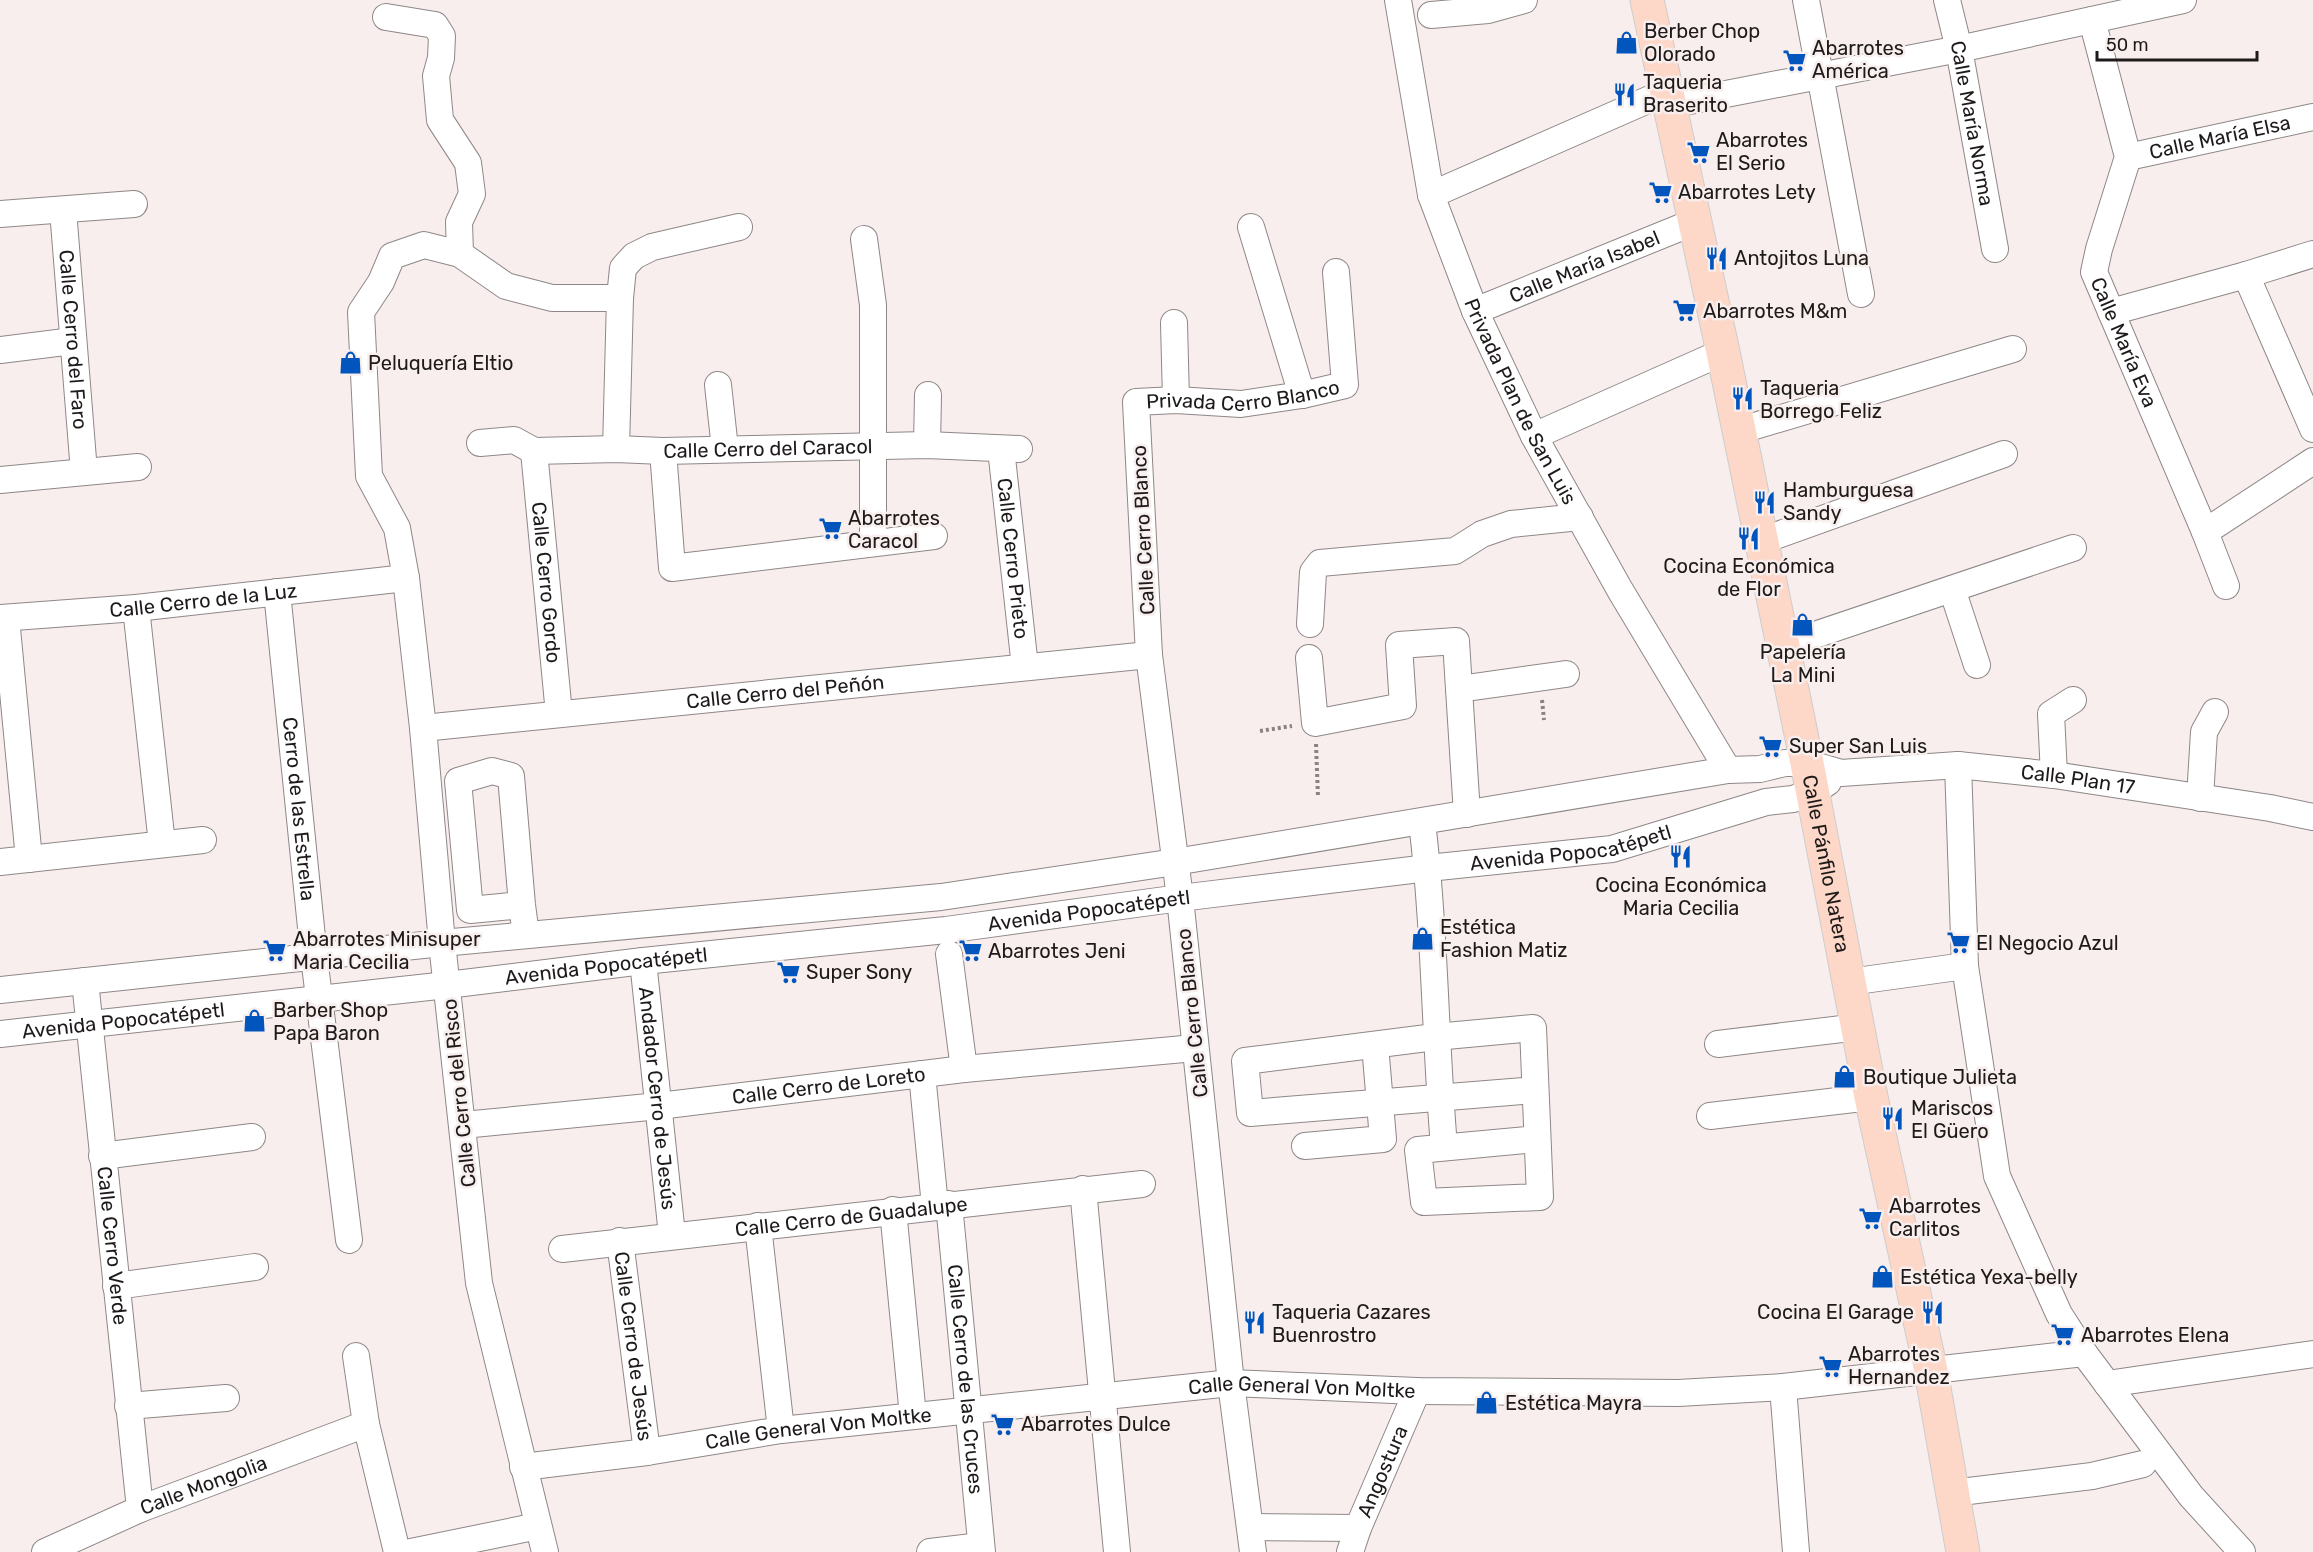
<svg xmlns="http://www.w3.org/2000/svg" width="2313" height="1552" font-family="Rubik,sans-serif">
<rect width="100%" height="100%" fill="#f7eeed"/>
<g fill="none" stroke-linecap="round" stroke-linejoin="round">
<defs>
<g id="minor">
<path id="s1" d="M1398 0 1431 195 1475 311 1534 436 1620 590 1728 770"/>
<polyline points="1806,0 1861,294"/>
<path id="s2" d="M1947 0 1959 49 1995 249"/>
<polyline points="1431,15 1488,10 1524,0"/>
<polyline points="386,17 435,25 442,36 441,58 436,76 440,120 468,163 472,194 459,222 460,254"/>
<path id="s3" d="M2092 20 2128 157 2099 249 2094 272 2205 532 2226 586"/>
<polyline points="1669,105 1959,49 2183,0"/>
<path id="s4" d="M2128 157 2313 117"/>
<polyline points="1431,195 1666,92"/>
<path id="s5" d="M63 210 84 472"/>
<polyline points="0,214 134,204"/>
<polyline points="1251,227 1302,395"/>
<polyline points="864,239 873,305 873,543"/>
<polyline points="2246,275 2313,429"/>
<path id="s6" d="M1475 311 1694 222"/>
<polyline points="2111,312 2246,275 2313,254"/>
<polyline points="1174,323 1176,400"/>
<polyline points="0,350 73,341"/>
<polyline points="718,385 725,449"/>
<polyline points="1738,431 2013,349"/>
<polyline points="1534,436 1723,352"/>
<path id="s7" d="M480 443 514 440 534 451 616 449 663 451 927 445 1019 449"/>
<polyline points="927,445 928,395"/>
<polyline points="616,449 620,298 623,268 634,256 652,247 739,227"/>
<path id="s8" d="M1001 449 1025 667"/>
<path id="s9" d="M534 451 559 714"/>
<polyline points="663,451 672,568 934,536"/>
<polyline points="0,480 138,467"/>
<polyline points="2205,532 2313,461"/>
<polyline points="1761,541 2004,454"/>
<polyline points="1952,589 1977,665"/>
<path id="s10" d="M277 592 314 957 349 1240"/>
<polyline points="136,608 162,844"/>
<path id="s11" d="M0 618 136 608 406 578"/>
<polyline points="6,618 29,859"/>
<polyline points="1310,624 1313,572 1320,563 1455,551 1482,534 1511,524 1580,517"/>
<polyline points="1782,646 2073,548"/>
<polyline points="1309,658 1315,723 1403,706 1399,645 1456,641 1459,689 1566,674"/>
<polyline points="1459,689 1467,814"/>
<path id="s12" d="M423 728 1149 655"/>
<polyline points="1958,765 1965,966 1997,1176 2059,1314 2084,1353 2191,1496 2242,1552"/>
<polyline points="2054,775 2051,714 2073,700"/>
<polyline points="2200,798 2204,732 2215,712"/>
<path d="M1422 822C1435 929 1435 1039 1444 1147"/>
<polyline points="0,862 203,840"/>
<polyline points="522,905 470,910 458,781 492,771 511,776 522,905 526,935"/>
<polyline points="949,954 964,1069"/>
<path id="s13" d="M643 961 672 1235"/>
<path id="s14" d="M85 981 140 1509"/>
<polyline points="1849,982 1965,966"/>
<path id="s15" d="M0 990 442 943 941 897 1175 862 1728 770 1760 769 1785 763H1807L1841 773 1958 765 2054 775 2270 808 2313 817"/>
<path id="s16" d="M0 1034 447 985 643 961 946 930 1180 898 1428 868 1612 849 1766 802 1793 799 1813 792 1828 782"/>
<polyline points="1718,1044 1858,1027"/>
<polyline points="922,1074 935,1206"/>
<polyline points="1535,1090 1250,1113 1245,1061 1435,1037 1533,1028 1540,1197 1424,1202 1418,1150 1537,1139"/>
<polyline points="1710,1116 1871,1097"/>
<path id="s17" d="M463 1125 659 1106 964 1069 1195 1048"/>
<polyline points="1305,1146 1383,1139 1375,1045"/>
<polyline points="102,1156 252,1137"/>
<polyline points="1083,1189 1117,1552"/>
<path id="s18" d="M949 1204 982 1552"/>
<polyline points="893,1210 913,1416"/>
<polyline points="758,1226 781,1430"/>
<path id="s19" d="M620 1241 647 1452"/>
<path id="s20" d="M562 1249 1142 1184"/>
<polyline points="116,1286 255,1267"/>
<polyline points="356,1356 366,1424 397,1552"/>
<polyline points="2107,1384 2313,1354"/>
<polyline points="1783,1387 1796,1552"/>
<polyline points="128,1406 226,1398"/>
<path id="s21" d="M523 1467 647 1452 781 1430 1231 1383 1417 1391 1678 1393 1783 1387 2084 1353"/>
<polyline points="1952,1493 2092,1476 2143,1464"/>
<polyline points="1251,1527 1358,1528"/>
<path id="s22" d="M45 1552 140 1509 366 1424"/>
<polyline points="411,1552 538,1526"/>
<polyline points="545,1552 479,1283 442,943 423,728 406,578 397,528 369,476 361,312 381,282 392,256 424,245 460,254 506,286 552,298 620,298"/>
<polyline points="930,1552 981,1546"/>
<path id="s23" d="M1253 1552 1231 1383 1180 898 1149 655 1136 402 1176 400 1241 404 1302 395 1345 385 1336 272"/>
<path id="s24" d="M1350 1552 1358 1528 1417 1391"/>
</g>
<g id="major">
<path id="s25" d="M1647 0 1723 352 1807 763 1871 1097 1931 1371 1963 1552"/>
</g>
</defs>
<use href="#minor" stroke="#8f8787" stroke-width="28"/>
<use href="#major" stroke="#cecdcd" stroke-width="35"/>
<g stroke="#898382" stroke-width="4" stroke-dasharray="3 3" stroke-linecap="butt">
<polyline points="1542,700 1544,720"/>
<polyline points="1260,731 1292,726"/>
<polyline points="1316,744 1318,797"/>
</g>
<use href="#minor" stroke="#fff" stroke-width="26"/>
<use href="#major" stroke="#fdd7c7" stroke-width="33"/>
</g>
<defs>
<symbol id="shop-bare" viewBox="-9 -9 18 18"><path d="M-5-2.5h2.3a2.7 3.5 0 0 1 5.4 0H5L5.5 6h-11ZM-1.5-2.5h3a1.5 2.3 0 0 0-3 0Z" fill="#0355be" stroke="#f7eeed" stroke-width="2.5" paint-order="stroke"/></symbol>
<symbol id="supermarket-bare" viewBox="-9 -9 18 18"><path d="M-6-5.5h2.5l.6 2H6L4.5 2H-2.5L-4.4-4H-6ZM-1.5 3.2a1.3 1.3 0 1 0 .1 0ZM3 3.2a1.3 1.3 0 1 0 .1 0Z" fill="#0355be" stroke="#f7eeed" stroke-width="2.5" paint-order="stroke"/></symbol>
<symbol id="restaurant-bare" viewBox="-9 -9 18 18"><path d="M-5-6h1v4h1v-4h1v4h1v-4h1v5L-1.5 .5V6h-2V.5L-5-1ZM5-6V6H3V1.5H1.5Q1.5-4 5-6Z" fill="#0355be" stroke="#f7eeed" stroke-width="2.5" paint-order="stroke"/></symbol>
</defs>
<g fill-rule="evenodd">
<use href="#shop-bare" x="1610" y="26" width="33" height="33"/>
<use href="#supermarket-bare" x="1778" y="44" width="33" height="33"/>
<use href="#restaurant-bare" x="1608" y="78" width="33" height="33"/>
<use href="#supermarket-bare" x="1682" y="136" width="33" height="33"/>
<use href="#supermarket-bare" x="1644" y="176" width="33" height="33"/>
<use href="#restaurant-bare" x="1700" y="242" width="33" height="33"/>
<use href="#supermarket-bare" x="1668" y="294" width="33" height="33"/>
<use href="#shop-bare" x="334" y="346" width="33" height="33"/>
<use href="#restaurant-bare" x="1726" y="382" width="33" height="33"/>
<use href="#restaurant-bare" x="1748" y="486" width="33" height="33"/>
<use href="#supermarket-bare" x="814" y="512" width="33" height="33"/>
<use href="#restaurant-bare" x="1732" y="522" width="33" height="33"/>
<use href="#shop-bare" x="1786" y="608" width="33" height="33"/>
<use href="#supermarket-bare" x="1754" y="730" width="33" height="33"/>
<use href="#restaurant-bare" x="1664" y="840" width="33" height="33"/>
<use href="#shop-bare" x="1406" y="922" width="33" height="33"/>
<use href="#supermarket-bare" x="1942" y="926" width="33" height="33"/>
<use href="#supermarket-bare" x="258" y="934" width="33" height="33"/>
<use href="#supermarket-bare" x="954" y="934" width="33" height="33"/>
<use href="#supermarket-bare" x="772" y="956" width="33" height="33"/>
<use href="#shop-bare" x="238" y="1004" width="33" height="33"/>
<use href="#shop-bare" x="1828" y="1060" width="33" height="33"/>
<use href="#restaurant-bare" x="1876" y="1102" width="33" height="33"/>
<use href="#supermarket-bare" x="1854" y="1202" width="33" height="33"/>
<use href="#shop-bare" x="1866" y="1260" width="33" height="33"/>
<use href="#restaurant-bare" x="1916" y="1296" width="33" height="33"/>
<use href="#restaurant-bare" x="1238" y="1306" width="33" height="33"/>
<use href="#supermarket-bare" x="2046" y="1318" width="33" height="33"/>
<use href="#supermarket-bare" x="1814" y="1350" width="33" height="33"/>
<use href="#shop-bare" x="1470" y="1386" width="33" height="33"/>
<use href="#supermarket-bare" x="986" y="1408" width="33" height="33"/>
</g>
<g text-anchor="middle" stroke-width="5" stroke-linejoin="round" paint-order="stroke">
<g font-size="20" fill="#1e1a1a" stroke="#f7eeed" text-anchor="start">
<text x="1644" y="38">Berber Chop<tspan x="1644" dy="23">Olorado</tspan></text>
<text x="1812" y="55">Abarrotes<tspan x="1812" dy="23">América</tspan></text>
<text x="1643" y="89">Taqueria<tspan x="1643" dy="23">Braserito</tspan></text>
<text x="1716" y="147">Abarrotes<tspan x="1716" dy="23">El Serio</tspan></text>
<text x="1678" y="199">Abarrotes Lety</text>
<text x="1734" y="265">Antojitos Luna</text>
<text x="1703" y="318">Abarrotes M&amp;m</text>
<text x="368" y="370">Peluquería Eltio</text>
<text x="1760" y="395">Taqueria<tspan x="1760" dy="23">Borrego Feliz</tspan></text>
<text x="1783" y="497">Hamburguesa<tspan x="1783" dy="23">Sandy</tspan></text>
<text x="848" y="525">Abarrotes<tspan x="848" dy="23">Caracol</tspan></text>
<text x="1749" y="573" text-anchor="middle">Cocina Económica<tspan x="1749" dy="23">de Flor</tspan></text>
<text x="1803" y="659" text-anchor="middle">Papelería<tspan x="1803" dy="23">La Mini</tspan></text>
<text x="1789" y="753">Super San Luis</text>
<text x="1681" y="892" text-anchor="middle">Cocina Económica<tspan x="1681" dy="23">Maria Cecilia</tspan></text>
<text x="1440" y="934">Estética<tspan x="1440" dy="23">Fashion Matiz</tspan></text>
<text x="293" y="946">Abarrotes Minisuper<tspan x="293" dy="23">Maria Cecilia</tspan></text>
<text x="1976" y="950">El Negocio Azul</text>
<text x="988" y="958">Abarrotes Jeni</text>
<text x="806" y="979">Super Sony</text>
<text x="273" y="1017">Barber Shop<tspan x="273" dy="23">Papa Baron</tspan></text>
<text x="1863" y="1084">Boutique Julieta</text>
<text x="1911" y="1115">Mariscos<tspan x="1911" dy="23">El Güero</tspan></text>
<text x="1889" y="1213">Abarrotes<tspan x="1889" dy="23">Carlitos</tspan></text>
<text x="1900" y="1284">Estética Yexa-belly</text>
<text x="1272" y="1319">Taqueria Cazares<tspan x="1272" dy="23">Buenrostro</tspan></text>
<text x="1914" y="1319" text-anchor="end">Cocina El Garage</text>
<text x="2081" y="1342">Abarrotes Elena</text>
<text x="1848" y="1361">Abarrotes<tspan x="1848" dy="23">Hernandez</tspan></text>
<text x="1505" y="1410">Estética Mayra</text>
<text x="1021" y="1431">Abarrotes Dulce</text>
</g>
<g font-size="20" fill="#1e1a1a" stroke="#f7eeed">
<text dy="7" stroke="none"><textPath href="#s2" startOffset="126">Calle María Norma</textPath></text>
<text dy="7" stroke="none"><textPath href="#s4" startOffset="94">Calle María Elsa</textPath></text>
<text dy="7" stroke="none"><textPath href="#s6" startOffset="118">Calle María Isabel</textPath></text>
<text dy="7" stroke="none"><textPath href="#s5" startOffset="130">Calle Cerro del Faro</textPath></text>
<text dy="7" stroke="none"><textPath href="#s3" startOffset="338">Calle María Eva</textPath></text>
<text dy="7" stroke="none"><textPath href="#s23" startOffset="1264">Privada Cerro Blanco</textPath></text>
<text dy="7" stroke="none"><textPath href="#s1" startOffset="423">Privada Plan de San Luis</textPath></text>
<text dy="7" stroke="none"><textPath href="#s7" startOffset="291">Calle Cerro del Caracol</textPath></text>
<text transform="translate(1143 530) rotate(-93)" y="7">Calle Cerro Blanco</text>
<text dy="7" stroke="none"><textPath href="#s8" startOffset="110">Calle Cerro Prieto</textPath></text>
<text dy="7" stroke="none"><textPath href="#s9" startOffset="132">Calle Cerro Gordo</textPath></text>
<text dy="7" stroke="none"><textPath href="#s11" startOffset="204">Calle Cerro de la Luz</textPath></text>
<text dy="7" stroke="none"><textPath href="#s12" startOffset="364">Calle Cerro del Peñón</textPath></text>
<text dy="7" stroke="none"><textPath href="#s15" startOffset="2096">Calle Plan 17</textPath></text>
<text dy="7" stroke="none"><textPath href="#s10" startOffset="218">Cerro de las Estrella</textPath></text>
<text dy="7" stroke="none"><textPath href="#s16" startOffset="1582">Avenida Popocatépetl</textPath></text>
<text dy="7" stroke="none"><textPath href="#s25" startOffset="882">Calle Pánfilo Natera</textPath></text>
<text dy="7" stroke="none"><textPath href="#s16" startOffset="1096">Avenida Popocatépetl</textPath></text>
<text dy="7" stroke="none"><textPath href="#s16" startOffset="610">Avenida Popocatépetl</textPath></text>
<text transform="translate(1192 1013) rotate(-96)" y="7">Calle Cerro Blanco</text>
<text dy="7" stroke="none"><textPath href="#s16" startOffset="124">Avenida Popocatépetl</textPath></text>
<text dy="7" stroke="none"><textPath href="#s17" startOffset="368">Calle Cerro de Loreto</textPath></text>
<text transform="translate(459 1093) rotate(-96)" y="7">Calle Cerro del Risco</text>
<text dy="7" stroke="none"><textPath href="#s13" startOffset="138">Andador Cerro de Jesús</textPath></text>
<text dy="7" stroke="none"><textPath href="#s20" startOffset="291">Calle Cerro de Guadalupe</textPath></text>
<text dy="7" stroke="none"><textPath href="#s14" startOffset="266">Calle Cerro Verde</textPath></text>
<text dy="7" stroke="none"><textPath href="#s19" startOffset="106">Calle Cerro de Jesús</textPath></text>
<text dy="7" stroke="none"><textPath href="#s18" startOffset="176">Calle Cerro de las Cruces</textPath></text>
<text dy="7" stroke="none"><textPath href="#s21" startOffset="784">Calle General Von Moltke</textPath></text>
<text dy="7" stroke="none"><textPath href="#s21" startOffset="298">Calle General Von Moltke</textPath></text>
<text dy="7" stroke="none"><textPath href="#s24" startOffset="87">Angostura</textPath></text>
<text dy="7" stroke="none"><textPath href="#s22" startOffset="172">Calle Mongolia</textPath></text>
</g>
</g>
<path d="M2097 51v9h160v-9" fill="none" stroke="#1e1a1a" stroke-width="3"/>
<text x="2106" y="51" font-size="18" fill="#1e1a1a" stroke="#f7eeed" stroke-width="4.5" paint-order="stroke">50 m</text>
</svg>
